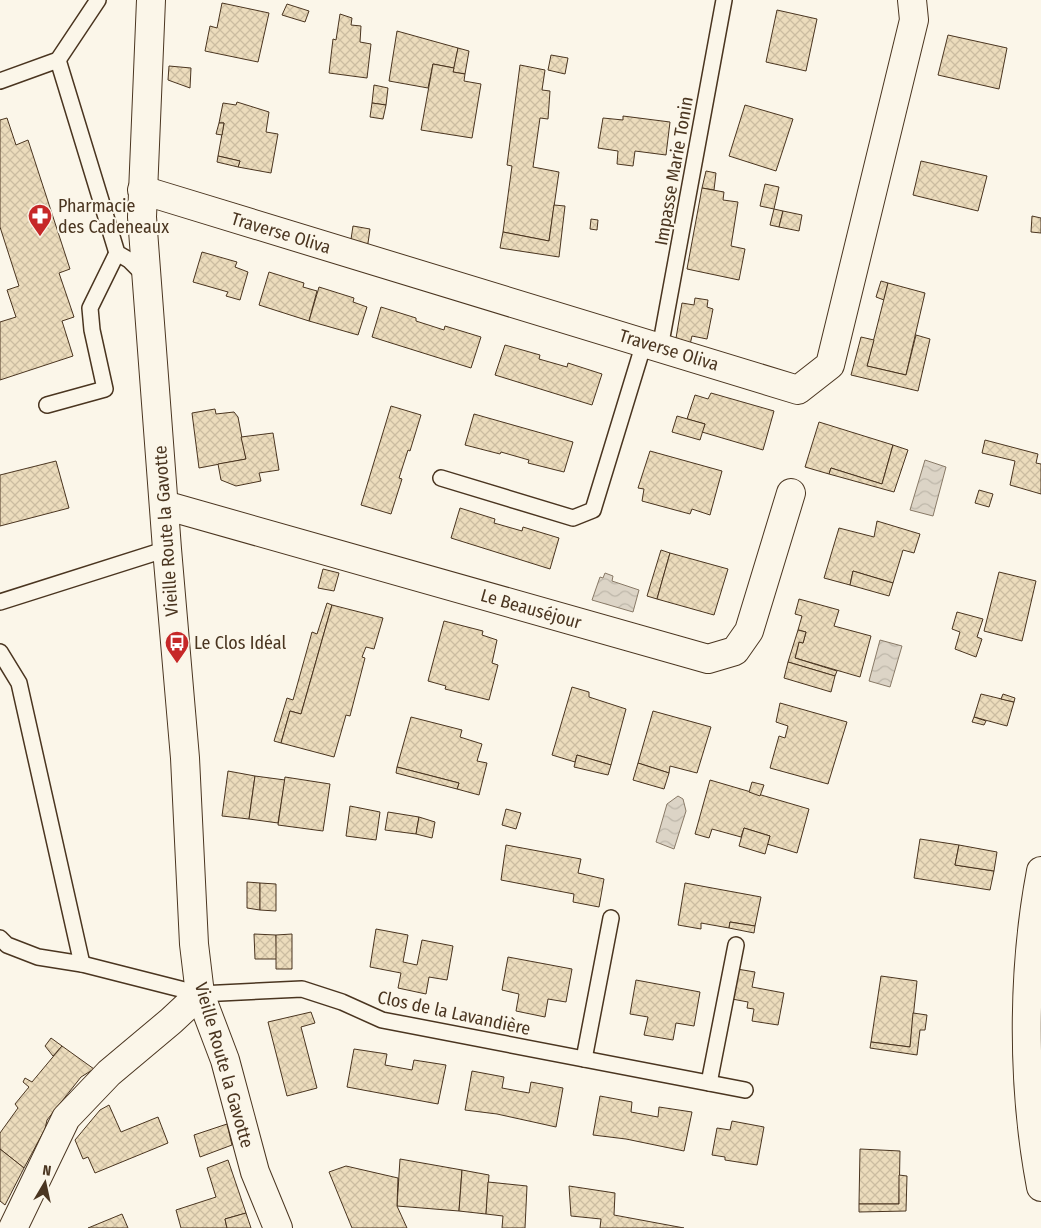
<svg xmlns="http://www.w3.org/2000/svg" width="1041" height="1228" font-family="'Fira Sans Condensed',sans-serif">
<defs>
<pattern id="water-waves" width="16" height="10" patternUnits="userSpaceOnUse" patternTransform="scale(1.25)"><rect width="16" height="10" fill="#dcd4c6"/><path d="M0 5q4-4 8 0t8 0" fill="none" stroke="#beb7aa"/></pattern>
<pattern id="building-cross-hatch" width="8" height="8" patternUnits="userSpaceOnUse" patternTransform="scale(1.25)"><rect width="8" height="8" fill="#ecdcbc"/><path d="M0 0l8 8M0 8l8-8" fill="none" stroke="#ccbda1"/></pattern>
</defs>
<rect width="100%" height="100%" fill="#fbf6e9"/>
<g fill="url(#water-waves)" stroke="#887966">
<polygon points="925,460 946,467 933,516 910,510"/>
<polygon points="605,573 613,576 612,581 639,590 633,612 592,600 600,577 603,578"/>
<polygon points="880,640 902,646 890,687 869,681"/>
<polygon points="678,796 683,799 686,811 674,849 656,842 667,804"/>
</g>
<g fill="url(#building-cross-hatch)" stroke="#4a3520">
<polygon points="222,3 269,13 258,62 205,51 210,26 217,28"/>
<polygon points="287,4 309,11 305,22 282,15"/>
<polygon points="777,10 817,19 806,71 766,62"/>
<polygon points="340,14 352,18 351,25 361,26 360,42 371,44 367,78 329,73 333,39 336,40"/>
<polygon points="397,31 458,48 454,68 433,64 428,88 389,81"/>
<polygon points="948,35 1007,48 999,89 938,75"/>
<polygon points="458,48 469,51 465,74 453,72"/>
<polygon points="551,55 568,58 565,74 548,70"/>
<polygon points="433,64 454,68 453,72 465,74 464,81 481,84 472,138 421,130"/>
<polygon points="520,65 545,70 542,90 550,91 548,119 540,118 533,167 559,172 549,241 503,232 512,166 507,165"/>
<polygon points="169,66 191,68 190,88 168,80"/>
<polygon points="374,85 388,88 386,105 372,103"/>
<polygon points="237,102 269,112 266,132 278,134 271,173 238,167 240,161 218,156 224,123 219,123 223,103 236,105"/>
<polygon points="372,103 386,105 383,119 370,117"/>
<polygon points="745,105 793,119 776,171 729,156"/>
<polygon points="623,116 670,122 666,155 635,151 633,166 617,164 618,151 598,148 603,118 623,120"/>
<polygon points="7,118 16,145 28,140 70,269 59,273 74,317 62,321 73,356 0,380 0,322 16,317 7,290 19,286 0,227 0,120"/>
<polygon points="219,123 224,123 222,135 216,134"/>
<polygon points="218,156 240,161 238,167 217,162"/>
<polygon points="921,161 987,176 978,211 913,195"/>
<polygon points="706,171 716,173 714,190 702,188"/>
<polygon points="765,184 779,187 774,209 760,206"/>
<polygon points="702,188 724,192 723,200 738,202 731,246 745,249 739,280 687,269"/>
<polygon points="554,205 565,206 559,257 500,248 503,232 549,241"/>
<polygon points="774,209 783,211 779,227 770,225"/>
<polygon points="783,211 802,215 799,231 779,227"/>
<polygon points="1032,216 1041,218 1041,233 1031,232"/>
<polygon points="591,219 598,220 597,230 590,229"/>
<polygon points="353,226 370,229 367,250 350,246"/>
<polygon points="202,252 237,262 235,267 248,272 240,300 226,296 228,292 193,282"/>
<polygon points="269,272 304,283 303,287 317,291 309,321 259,305"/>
<polygon points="881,281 888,283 884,300 876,297"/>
<polygon points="888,283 925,293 906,375 867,366"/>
<polygon points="319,287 354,298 353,302 367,307 358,335 309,321"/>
<polygon points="695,298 708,300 707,307 713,309 707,339 692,336 689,349 675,344 682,303 694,305"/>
<polygon points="381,307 416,318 416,321 444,330 445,326 481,337 471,368 372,337"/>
<polygon points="916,335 930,339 918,391 851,375 861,337 874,340 867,366 906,375"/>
<polygon points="505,345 540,355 539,359 567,367 568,363 602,374 592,405 495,375"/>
<polygon points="711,393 774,411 763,450 702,432 705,424 687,419 695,395 708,399"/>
<polygon points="391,406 421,415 410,451 408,450 399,478 402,479 391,514 361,505"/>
<polygon points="215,409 216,414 234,412 238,417 246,459 199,468 192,413"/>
<polygon points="474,414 573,442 564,472 528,463 529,460 501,452 500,454 465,445"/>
<polygon points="677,416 705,424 700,440 672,432"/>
<polygon points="819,422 893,445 882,484 831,468 829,474 805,467"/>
<polygon points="273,433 279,470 259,473 261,481 236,486 221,480 218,464 246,459 241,437"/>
<polygon points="985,440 1038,454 1036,463 1041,464 1041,494 1010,485 1015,461 982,453"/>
<polygon points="893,445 908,450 894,492 829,474 831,468 882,484"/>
<polygon points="650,451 722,471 710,515 692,509 690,514 642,501 644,489 638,488"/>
<polygon points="56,461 69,508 0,526 0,475"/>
<polygon points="979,490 993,494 989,507 975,503"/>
<polygon points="460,508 495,519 494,523 522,531 523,527 559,538 550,569 451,538"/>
<polygon points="877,521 920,534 914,553 903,550 893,583 853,571 850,585 824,578 839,528 874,537"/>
<polygon points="661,550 670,553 657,599 647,596"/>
<polygon points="670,553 728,569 714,615 657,599"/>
<polygon points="323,569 339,573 334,591 318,588"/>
<polygon points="853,571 893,583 889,596 850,585"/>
<polygon points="999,572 1036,581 1022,641 984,631"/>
<polygon points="799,599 839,610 834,626 871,636 860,677 795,658 799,642 803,643 806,632 798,630 802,616 795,614"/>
<polygon points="327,603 332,605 301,714 290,711 281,743 274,741 287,698 293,700 312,632 317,634"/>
<polygon points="332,605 383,618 374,649 366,647 362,657 365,658 350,716 346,715 334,757 281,743 290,711 301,714"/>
<polygon points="957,612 983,619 977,637 982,639 976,657 955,649 960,632 952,629"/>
<polygon points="444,621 483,631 482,635 497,640 492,663 498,665 489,700 445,689 446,686 428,681"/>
<polygon points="798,630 806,632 803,643 799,642 795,658 837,671 835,676 788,662"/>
<polygon points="788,662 835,676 831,692 784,678"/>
<polygon points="572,687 589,692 589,697 626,709 611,765 577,755 575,762 552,755"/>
<polygon points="981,694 1014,702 1007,726 974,717"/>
<polygon points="1003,694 1015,698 1014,702 1001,699"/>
<polygon points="780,703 847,722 828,784 770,768 779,736 785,738 788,726 776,722"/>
<polygon points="653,711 711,727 697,773 670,766 669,773 638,763"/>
<polygon points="411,717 462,730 460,737 482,744 477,761 487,763 479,795 457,789 459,783 397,767"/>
<polygon points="974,717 986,721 984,725 972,722"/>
<polygon points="577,755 611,765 608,775 574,767"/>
<polygon points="638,763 669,773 664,789 633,780"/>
<polygon points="397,767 459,783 457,789 396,773"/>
<polygon points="228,771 255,776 249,819 222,816"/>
<polygon points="255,776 285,780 278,823 249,819"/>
<polygon points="285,777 330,784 323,831 278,825"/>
<polygon points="710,780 809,809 797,853 767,844 770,836 744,828 741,837 712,829 709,838 695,834"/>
<polygon points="752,782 764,785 760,796 749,792"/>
<polygon points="350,806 380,812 376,840 346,836"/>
<polygon points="506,809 521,813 516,829 502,825"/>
<polygon points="388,812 419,817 416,834 385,830"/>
<polygon points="419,817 435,822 432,838 416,834"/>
<polygon points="744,828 770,836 765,854 739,846"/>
<polygon points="920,839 959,845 955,865 994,871 990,890 914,878"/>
<polygon points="506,845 581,859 578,873 604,879 599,907 573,902 574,894 501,880"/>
<polygon points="959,845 997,852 994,871 955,865"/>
<polygon points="247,882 260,883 260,910 247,908"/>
<polygon points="260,883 276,884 276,911 260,910"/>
<polygon points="685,883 761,897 755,926 730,922 729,928 701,923 701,929 678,925"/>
<polygon points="730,922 755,926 754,933 729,928"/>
<polygon points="376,929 408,935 403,962 417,965 422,940 453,946 447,980 429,977 426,994 398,988 401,973 370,967"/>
<polygon points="254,934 276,935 277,959 255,959"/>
<polygon points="292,934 292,969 276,969 276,935"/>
<polygon points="508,957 572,969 566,1002 548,999 545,1017 516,1011 519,994 502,990"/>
<polygon points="737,969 755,972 752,987 784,993 778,1025 752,1021 754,1009 747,1008 748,1002 732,999"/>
<polygon points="881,976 917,981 910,1047 871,1042"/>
<polygon points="636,980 700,992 694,1026 676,1023 673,1040 644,1035 648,1017 630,1014"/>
<polygon points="311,1012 315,1023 301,1027 317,1088 287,1096 268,1022"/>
<polygon points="913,1013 927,1015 925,1030 920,1030 917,1055 870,1048 871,1042 910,1047"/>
<polygon points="51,1038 62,1046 53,1056 45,1046"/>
<polygon points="62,1046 94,1069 81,1077 47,1120 45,1129 24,1168 0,1149 0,1133 18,1108 15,1104 29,1087 23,1082 25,1078 32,1082"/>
<polygon points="354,1049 387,1054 385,1065 412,1070 414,1060 446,1065 438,1104 347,1087"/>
<polygon points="472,1071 504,1077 502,1088 529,1093 531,1082 563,1088 556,1127 497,1114 465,1110"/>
<polygon points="600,1096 632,1102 631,1112 658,1117 659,1107 692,1112 684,1151 626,1139 593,1135"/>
<polygon points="109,1105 121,1132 158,1117 168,1143 95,1173 88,1157 83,1159 75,1140 100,1110"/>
<polygon points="732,1121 764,1127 757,1165 725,1160 725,1157 712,1155 717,1128 730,1130"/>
<polygon points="227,1124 232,1145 200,1157 194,1135"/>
<polygon points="0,1149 24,1168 5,1205 0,1201"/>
<polygon points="860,1149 900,1151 899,1204 859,1204"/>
<polygon points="400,1159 462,1170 459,1211 397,1206"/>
<polygon points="228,1160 246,1213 225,1219 227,1228 181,1228 176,1210 216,1197 207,1168"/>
<polygon points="346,1166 398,1178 397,1206 407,1228 352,1228 329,1172"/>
<polygon points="462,1170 489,1175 486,1214 459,1211"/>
<polygon points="899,1175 907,1176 906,1211 859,1212 859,1204 899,1204"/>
<polygon points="488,1182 527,1186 525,1228 502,1228 503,1216 486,1214"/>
<polygon points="569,1186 615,1193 614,1215 684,1228 600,1228 601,1219 571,1216"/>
<polygon points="246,1213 251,1228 227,1228 225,1219"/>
<polygon points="122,1214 128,1228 88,1228"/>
</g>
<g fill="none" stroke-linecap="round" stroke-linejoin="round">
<defs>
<g id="lane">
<polyline points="58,60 117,253 129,260 146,277"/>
<polyline points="0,81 58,60 98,0"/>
<polyline points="660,348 724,0"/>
<polyline points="47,405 105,389 92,330 90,308 117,253"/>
<polyline points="441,478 573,518 593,510 644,343"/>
<polyline points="0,602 167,549"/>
<polyline points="0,652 19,683 82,964"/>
<polyline points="0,938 7,945 38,957 82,964 200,994 302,989 342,1002 382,1020 745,1090"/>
<polyline points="584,1059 611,918"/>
<polyline points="709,1083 736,945"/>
</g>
<g id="street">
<polyline points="142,190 798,390 830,365 914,20 912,0"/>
<polyline points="164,505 708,659 735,651 749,631 791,493"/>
<polyline points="13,1228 66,1118 109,1073 171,1021 200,994"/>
</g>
<g id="secondary">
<polyline points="151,0 142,217 167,549 185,758 194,944 200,994 225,1060 255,1172 278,1228"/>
<path d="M1041 871C1022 971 1022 1087 1041 1187"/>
</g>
</defs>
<use href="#lane" stroke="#4a3520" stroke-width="18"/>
<use href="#street" stroke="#4a3520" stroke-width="30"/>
<use href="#secondary" stroke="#4a3520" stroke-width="30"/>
<use href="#lane" stroke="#fbf6e9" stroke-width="15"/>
<use href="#street" stroke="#fbf6e9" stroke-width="28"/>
<use href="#secondary" stroke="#fbf6e9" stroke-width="28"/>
</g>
<defs>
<symbol id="pharmacy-pin" viewBox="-11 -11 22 30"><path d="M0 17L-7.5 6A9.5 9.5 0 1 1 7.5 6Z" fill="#c62828" stroke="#fbf6e9"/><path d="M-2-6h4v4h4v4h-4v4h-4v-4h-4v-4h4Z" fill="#fff"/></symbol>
<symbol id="bus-pin" viewBox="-11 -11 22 30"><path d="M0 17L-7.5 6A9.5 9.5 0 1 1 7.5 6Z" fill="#c62828" stroke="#fbf6e9"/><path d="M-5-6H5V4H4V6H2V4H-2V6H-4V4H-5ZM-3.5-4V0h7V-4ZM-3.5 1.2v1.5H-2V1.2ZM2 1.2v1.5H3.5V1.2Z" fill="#fff"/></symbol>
</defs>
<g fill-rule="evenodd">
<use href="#pharmacy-pin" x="26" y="202" width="28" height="38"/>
<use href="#bus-pin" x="163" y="629" width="28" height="38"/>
</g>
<g text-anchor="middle" stroke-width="4" stroke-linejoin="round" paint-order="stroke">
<g font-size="18" fill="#4a3520" stroke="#fbf6e9">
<text transform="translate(674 171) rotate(-80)" y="6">Impasse Marie Tonin</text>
<text transform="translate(281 233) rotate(17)" y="6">Traverse Oliva</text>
<text transform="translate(669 350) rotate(17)" y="6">Traverse Oliva</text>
<text transform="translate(166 531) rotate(-94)" y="6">Vieille Route la Gavotte</text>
<text transform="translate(531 609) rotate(16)" y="6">Le Beauséjour</text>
<text transform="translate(454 1013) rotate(12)" y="6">Clos de la Lavandière</text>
<text transform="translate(224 1065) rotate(74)" y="6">Vieille Route la Gavotte</text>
</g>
<g font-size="18" fill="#4a3520" stroke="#fbf6e9" text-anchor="start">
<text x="58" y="212">Pharmacie<tspan x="58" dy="21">des Cadeneaux</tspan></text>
<text x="194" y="649">Le Clos Idéal</text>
</g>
</g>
<g transform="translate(45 1183) rotate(9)" stroke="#fbf6e9" stroke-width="4" paint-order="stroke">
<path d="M0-4L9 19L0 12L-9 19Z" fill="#4a3520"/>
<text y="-8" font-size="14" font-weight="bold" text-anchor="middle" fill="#4a3520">N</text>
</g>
</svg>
